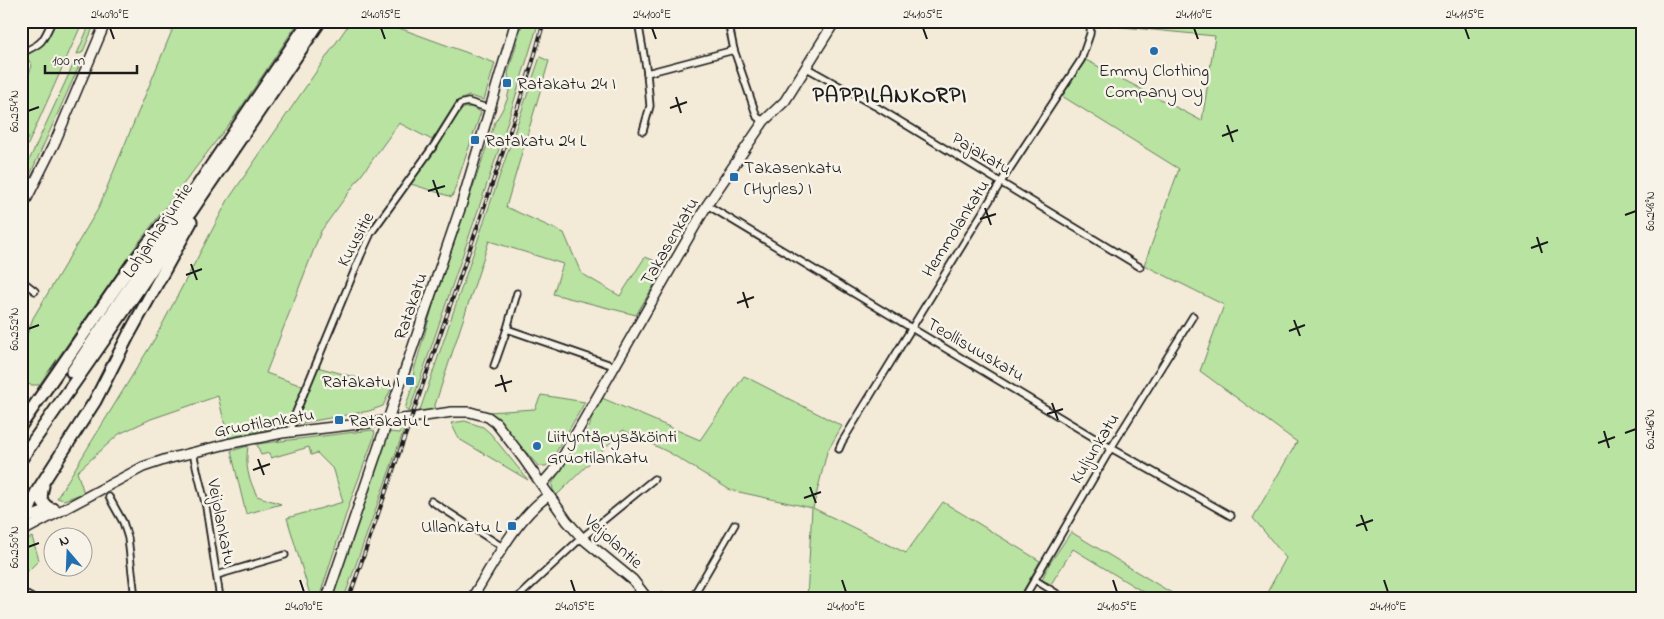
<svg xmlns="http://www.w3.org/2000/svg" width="1664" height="619" font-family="'Indie Flower',sans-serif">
<rect width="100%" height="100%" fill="#f3ead8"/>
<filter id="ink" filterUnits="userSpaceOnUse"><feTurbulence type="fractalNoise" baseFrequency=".02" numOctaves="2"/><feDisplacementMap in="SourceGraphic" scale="10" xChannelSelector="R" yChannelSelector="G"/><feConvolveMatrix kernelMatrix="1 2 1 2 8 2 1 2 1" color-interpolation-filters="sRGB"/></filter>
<g filter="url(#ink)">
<g fill="#b8e3a1" stroke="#6a805e">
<path d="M56 21H83L21 160V150L28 138 24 127H21V94L32 66 26 55C44 45 48 40 56 21Z"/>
<polygon points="91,21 96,21 84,49 82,53 77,54"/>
<polygon points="176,21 299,21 236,115 136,246 39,385 30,385 21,378 21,351 33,318 98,209"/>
<polygon points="351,21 380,21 495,63 484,100 469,96 457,101 432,140 399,123 321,231 266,373 308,388 317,367 392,387 383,406 369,411 268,429 228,438 218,396 151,419 119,434 77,472 84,493 64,500 57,498 154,340 228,200"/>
<polygon points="523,21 539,21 501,143 409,412 405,409 413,384 414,370 434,302 495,122 501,112 507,100 510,86 508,73"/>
<polygon points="1096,21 1643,21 1643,598 1264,598 1286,558 1253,518 1297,442 1200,371 1224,305 1144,265 1179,169 1062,96 1086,60 1202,121 1215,36 1112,26 1096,23"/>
<polygon points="540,57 549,61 506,207 564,233 581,273 620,296 645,257 666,265 636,315 553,294 563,264 489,241 433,411 419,413"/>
<polygon points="74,63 80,64 21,195 21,178"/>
<polygon points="471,107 481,112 452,197 411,184 458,113 464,108"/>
<path d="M744 376 842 426 827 452 813 508 906 553 943 502 1040 561 1019 598H807L812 508 730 490 670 453 623 430 557 495 553 490 552 484 581 436C592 428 589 426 592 415 594 409 599 403 602 398L700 440Z"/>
<polygon points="541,395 585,402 551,461 546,466 538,466 527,453 522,450 500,420 488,412 535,409"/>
<polygon points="465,421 483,427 490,433 528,480 459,439 451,423"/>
<polygon points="402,427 405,427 344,598 332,598 388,432 399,433"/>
<polygon points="372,430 375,432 373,440 350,502 319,598 311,598 287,518 343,502 334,470 317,453 311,455 309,447 271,458 269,453 261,455 257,444"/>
<path d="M248 446C245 467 248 477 257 496L281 504 246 514 231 451Z"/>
<polygon points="1071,532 1180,598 1153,598 1073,549 1051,584 1042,580 1048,566"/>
<polygon points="32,537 39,560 21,578 21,542"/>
</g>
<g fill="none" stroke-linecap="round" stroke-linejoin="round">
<defs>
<g id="street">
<polyline points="638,21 647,73"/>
<polyline points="728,21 734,50 757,117 764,121"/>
<path d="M21 53C42 44 43 42 52 21"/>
<polyline points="807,68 875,106 1140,267"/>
<polyline points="643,131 650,106 647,73 734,50"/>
<polyline points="707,205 1111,448 1231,516"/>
<polyline points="21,280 35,291"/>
<polyline points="507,329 614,366"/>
<polyline points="494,366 507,329 517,293"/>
<polyline points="292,432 292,422 361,255 371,233 435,144 460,104 468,102 491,109"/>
<polyline points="839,449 842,442 1001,182 1081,60 1090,34 1091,21"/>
<polyline points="193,453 206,507 220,598"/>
<polyline points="109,497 123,522 128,538 135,598"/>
<polyline points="431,501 504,548"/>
<polyline points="217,575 285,555"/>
<polyline points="1035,580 1064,598"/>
<polyline points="25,594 32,598"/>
<polyline points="517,598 578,541 654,479"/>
<polyline points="631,598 641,590"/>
<polyline points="653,598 661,596 672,598"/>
<polyline points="692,598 735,524"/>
<polyline points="1024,598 1111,448 1193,316"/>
</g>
<g id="secondary">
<polyline points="21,210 55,142 106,21"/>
<polyline points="542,484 557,467 707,205 764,121 785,101 835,21"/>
<polyline points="22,520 54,508"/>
<polyline points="21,532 143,467 167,459 227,444 282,433 411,418 452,412 470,412 488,417 496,423 523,458 567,521 582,538 633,580 647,598"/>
<polyline points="327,598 461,206 516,21"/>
<path d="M472 598C494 563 516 518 549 495"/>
</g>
<g id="highway">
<polyline points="72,372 309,21"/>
<polyline points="21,425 132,264 177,207"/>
<polyline points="21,459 104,340 320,21"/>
<path d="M43 486C40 497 40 504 51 509"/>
<polyline points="21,529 36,493 95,401 128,336 191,222"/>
</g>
</defs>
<use href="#street" stroke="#1c1c1c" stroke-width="9"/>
<use href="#secondary" stroke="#1c1c1c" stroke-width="12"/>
<use href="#highway" stroke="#1c1c1c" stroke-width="15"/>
<use href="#street" stroke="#f7f3e8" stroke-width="5.5"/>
<use href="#secondary" stroke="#f7f3e8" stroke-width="9"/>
<use href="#highway" stroke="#f7f3e8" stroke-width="11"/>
<defs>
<polyline id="rail" points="349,598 497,170 533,61 544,21"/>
</defs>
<use href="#rail" stroke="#1c1c1c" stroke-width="4"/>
<use href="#rail" stroke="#f7f3e8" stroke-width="2" stroke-dasharray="5.5" stroke-linecap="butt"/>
</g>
</g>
<path fill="none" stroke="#1c1c1c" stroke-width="2" d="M110 28 114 39M381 28 385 39M652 28 656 39M923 28 927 39M1194 28 1198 39M1465 28 1469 39M676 97 681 113M670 108 687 102M28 111 39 107M1227 125 1233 142M1222 136 1238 130M433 180 439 197M428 191 445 186M985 208 991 225M1625 215 1636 211M980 219 996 214M1537 237 1542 253M1531 248 1548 242M191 264 197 280M186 275 202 269M743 292 748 308M737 303 754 297M1294 320 1300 336M28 329 39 325M1289 331 1305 325M501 375 506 392M495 386 512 381M1052 403 1058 420M1047 414 1063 409M1604 431 1609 448M1625 433 1636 429M1598 443 1615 437M258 459 264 475M253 470 270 464M810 487 816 503M804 498 821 492M1361 515 1367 531M1356 526 1373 520M28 547 39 543M300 580 304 592M571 580 575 592M842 580 846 592M1113 580 1117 592M1384 580 1388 592"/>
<g fill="#1f6fb2" stroke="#f7f3e8" stroke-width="2">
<circle cx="1154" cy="51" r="5"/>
<rect x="502" y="78" width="10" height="10" rx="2.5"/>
<rect x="470" y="135" width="10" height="10" rx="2.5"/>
<rect x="729" y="172" width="10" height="10" rx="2.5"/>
<rect x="405" y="376" width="10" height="10" rx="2.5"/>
<rect x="334" y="415" width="10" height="10" rx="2.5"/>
<circle cx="537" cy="446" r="5"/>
<rect x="507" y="521" width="10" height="10" rx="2.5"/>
</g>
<g text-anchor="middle" stroke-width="5" stroke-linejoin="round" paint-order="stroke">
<g font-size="18" fill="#1c1c1c" stroke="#f7f3e8" text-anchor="start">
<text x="1154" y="76" text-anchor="middle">Emmy Clothing<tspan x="1154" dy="21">Company Oy</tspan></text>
<text x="517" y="89">Ratakatu 24 I</text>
<text x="485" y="146">Ratakatu 24 L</text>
<text x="744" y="173">Takasenkatu<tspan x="744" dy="21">(Hyrles) I</tspan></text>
<text x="400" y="387" text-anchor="end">Ratakatu I</text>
<text x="349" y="426">Ratakatu L</text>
<text x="547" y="442">Liityntäpysäköinti<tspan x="547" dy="21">Gruotilankatu</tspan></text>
<text x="502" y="532" text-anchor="end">Ullankatu L</text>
</g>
<g font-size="18" fill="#1c1c1c" stroke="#f7f3e8">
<text transform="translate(982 153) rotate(31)" y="6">Pajakatu</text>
<text transform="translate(955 228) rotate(-58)" y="6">Hemmolankatu</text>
<text transform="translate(157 230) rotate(-56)" y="6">Lohjanharjuntie</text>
<text transform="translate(355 239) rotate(-62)" y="6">Kuusitie</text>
<text transform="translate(669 241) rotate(-60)" y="6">Takasenkatu</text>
<text transform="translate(410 306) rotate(-71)" y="6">Ratakatu</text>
<text transform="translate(976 349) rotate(30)" y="6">Teollisuuskatu</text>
<text transform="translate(264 422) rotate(-10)" y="6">Gruotilankatu</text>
<text transform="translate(1094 448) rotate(-59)" y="6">Kuljunkatu</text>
<text transform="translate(222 522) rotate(79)" y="6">Veijolankatu</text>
<text transform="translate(614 541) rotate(42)" y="6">Veijolantie</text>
</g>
<g font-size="22" font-weight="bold" letter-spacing="1" fill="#1c1c1c" stroke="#f7f3e8">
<text x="890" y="102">PAPPILANKORPI</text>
</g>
</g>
<rect width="1664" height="619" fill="none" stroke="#f7f3e8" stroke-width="55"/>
<g transform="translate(68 552) rotate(341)"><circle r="24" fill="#f7f3e8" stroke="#9f9d96"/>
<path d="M0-4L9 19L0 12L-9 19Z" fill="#1f6fb2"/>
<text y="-8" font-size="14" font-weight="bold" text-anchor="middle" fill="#1c1c1c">N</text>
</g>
<path d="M45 65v8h92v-8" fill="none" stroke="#1c1c1c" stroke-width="2.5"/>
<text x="52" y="65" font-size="15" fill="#1c1c1c" stroke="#f7f3e8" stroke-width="4" paint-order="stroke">100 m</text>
<rect x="28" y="28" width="1608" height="564" fill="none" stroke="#1c1c1c" stroke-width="2"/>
<g font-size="12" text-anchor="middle" fill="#1c1c1c">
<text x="110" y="18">24.090°E</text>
<text x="381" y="18">24.095°E</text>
<text x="652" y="18">24.100°E</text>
<text x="923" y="18">24.105°E</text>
<text x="1194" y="18">24.110°E</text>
<text x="1465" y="18">24.115°E</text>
<text transform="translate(14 111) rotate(-90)" y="4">60.254°N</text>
<text transform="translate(1650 211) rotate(-90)" y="4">60.248°N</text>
<text transform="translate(14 329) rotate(-90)" y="4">60.252°N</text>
<text transform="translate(1650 429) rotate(-90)" y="4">60.246°N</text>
<text transform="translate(14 547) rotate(-90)" y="4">60.250°N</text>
<text x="304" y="610">24.090°E</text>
<text x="575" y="610">24.095°E</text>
<text x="846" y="610">24.100°E</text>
<text x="1117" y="610">24.105°E</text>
<text x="1388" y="610">24.110°E</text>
</g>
</svg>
